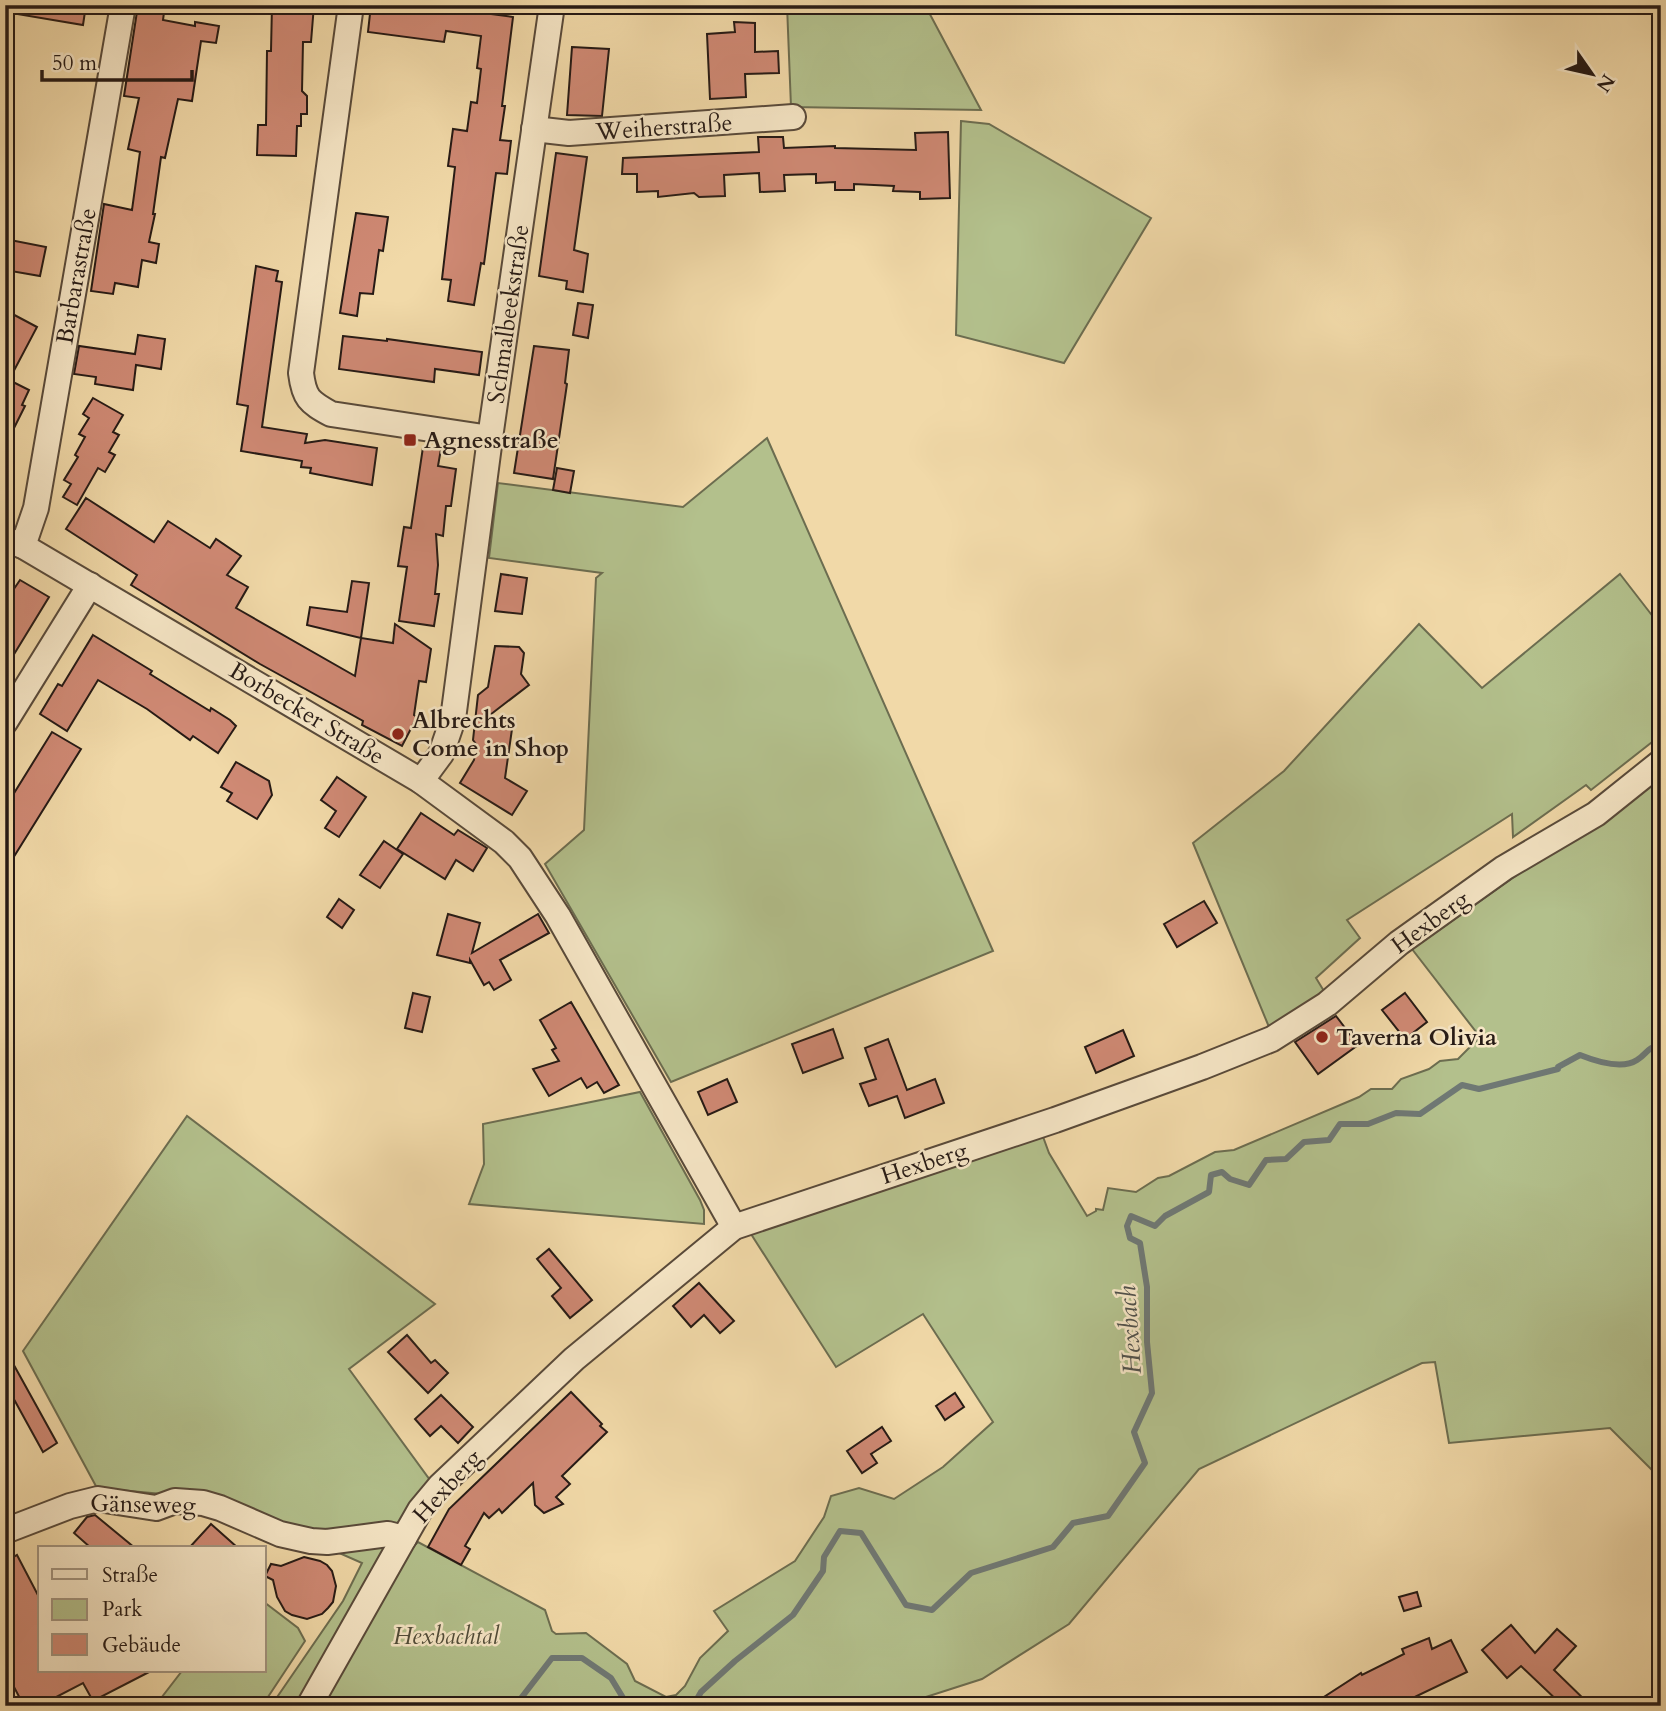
<svg xmlns="http://www.w3.org/2000/svg" width="1666" height="1711" font-family="Cardo,serif">
<rect width="100%" height="100%" fill="#f1d9a8"/>
<filter id="stains"><feTurbulence type="fractalNoise" baseFrequency=".00286" numOctaves="4"/><feColorMatrix values="0 0 0 0 .2 0 0 0 0 .09 0 0 0 0 .02 0 0 0 .5 -.17"/></filter>
<radialGradient id="worn" r=".72"><stop offset=".6" stop-color="#630" stop-opacity="0"/><stop offset="1" stop-color="#630" stop-opacity=".3"/></radialGradient>
<g fill="#b3c08c" stroke="#6c6d50" stroke-width="2">
<polygon points="787,5 925,5 981,110 791,107"/>
<polygon points="961,121 989,124 1151,218 1064,363 956,335"/>
<polygon points="767,438 993,951 671,1082 545,864 584,830 596,578 602,573 489,558 498,483 683,507"/>
<polygon points="1620,574 1661,627 1661,735 1591,790 1586,785 1513,837 1512,814 1347,920 1360,938 1316,978 1327,996 1269,1027 1193,843 1284,771 1419,624 1482,688"/>
<polygon points="1661,773 1661,1479 1610,1428 1449,1443 1435,1362 1422,1363 1199,1469 1069,1624 982,1679 898,1706 271,1706 343,1601 362,1563 217,1499 97,1488 23,1351 187,1116 435,1304 349,1369 435,1487 388,1532 405,1537 416,1544 418,1542 545,1610 552,1631 556,1634 586,1633 627,1664 635,1681 666,1697 676,1695 685,1686 700,1658 728,1631 714,1611 795,1561 824,1517 831,1496 859,1488 894,1499 943,1467 993,1422 923,1314 836,1367 751,1234 1042,1134 1049,1153 1087,1216 1096,1211 1096,1209 1103,1210 1108,1188 1136,1192 1158,1178 1169,1176 1215,1152 1234,1150 1359,1097 1371,1089 1392,1089 1401,1079 1429,1069 1440,1061 1458,1059 1480,1037 1412,949"/>
<polygon points="640,1092 700,1200 704,1210 704,1224 469,1204 484,1164 483,1124"/>
<polygon points="264,1602 298,1628 305,1641 262,1706 155,1706 182,1671 264,1671"/>
</g>
<g fill="none" stroke-linecap="round" stroke-linejoin="round">
<g stroke="#6f7874" stroke-width="6">
<polyline points="515,1706 552,1658 582,1658 611,1678 628,1706"/>
<path d="M693 1706 701 1692 735 1661 793 1615 823 1571 824 1557 840 1531 861 1533 906 1605 932 1610 971 1573 1053 1547 1073 1523 1108 1516 1145 1463 1134 1432 1152 1393 1147 1342V1287L1140 1243 1130 1238 1127 1226 1131 1216 1155 1226 1165 1216 1209 1192 1211 1175 1222 1172 1230 1179 1249 1185 1266 1160 1286 1159 1304 1142 1329 1140 1340 1124H1368L1396 1113 1420 1114 1462 1085 1479 1089 1558 1069V1067L1580 1055C1595 1061 1622 1070 1637 1060 1648 1053 1645 1049 1661 1044"/>
</g>
</g>
<g fill="#cf8974" stroke="#261a15" stroke-width="2">
<polygon points="18,5 86,5 83,25 17,14"/>
<polygon points="138,5 165,5 163,20 195,26 195,22 219,26 216,43 201,41 192,101 178,99 165,158 161,157 153,214 155,214 149,242 159,244 156,263 142,260 138,287 115,283 113,294 91,291 104,204 132,210 140,152 128,149 139,98 124,96"/>
<polygon points="272,5 314,5 311,42 303,42 302,91 307,96 307,114 301,114 301,126 297,126 296,156 257,155 258,125 266,125 267,51 271,51"/>
<polygon points="371,5 476,5 475,12 513,17 502,106 505,106 500,140 511,141 507,174 496,173 484,264 481,263 474,305 448,301 451,280 442,279 455,167 448,166 453,129 467,131 471,102 477,103 481,69 477,68 481,36 446,31 444,42 368,32"/>
<polygon points="734,22 755,23 755,52 778,51 779,73 745,74 746,97 710,99 707,34 735,32"/>
<polygon points="572,47 609,49 602,116 567,115"/>
<polygon points="948,132 950,198 920,199 920,192 893,191 894,186 854,184 854,190 835,190 835,182 816,183 816,174 784,175 785,191 760,192 759,173 724,175 725,196 699,197 694,193 658,197 658,191 637,192 637,174 622,174 623,158 759,152 758,137 783,137 784,148 835,146 835,148 916,150 915,133"/>
<polygon points="556,153 587,157 574,250 588,254 583,292 566,289 567,281 539,276"/>
<polygon points="356,213 388,217 383,251 379,250 373,294 360,293 357,316 340,313"/>
<polygon points="5,239 46,247 40,276 5,270"/>
<polygon points="256,266 278,271 276,281 282,282 262,427 307,434 305,443 325,440 377,448 372,485 310,473 311,468 301,467 302,461 241,451 248,406 237,404"/>
<polygon points="578,303 593,305 588,338 573,335"/>
<polygon points="5,310 37,327 9,380 29,390 22,405 25,406 5,446"/>
<polygon points="138,335 165,339 161,369 136,365 133,390 95,384 96,377 74,374 79,346 135,354"/>
<polygon points="343,336 387,341 387,339 482,352 479,375 435,369 434,382 339,369"/>
<polygon points="534,346 569,350 565,383 567,384 553,479 514,473"/>
<polygon points="93,398 123,415 113,432 119,435 109,452 115,455 105,472 98,468 77,505 63,497 71,484 64,480 78,457 75,455 85,437 79,434 89,418 83,414"/>
<polygon points="423,447 441,449 438,466 456,469 451,506 446,506 443,536 436,534 438,565 435,594 439,594 434,626 399,621 407,567 398,566 404,527 411,528"/>
<polygon points="557,468 574,471 570,493 553,490"/>
<polygon points="86,498 154,542 168,521 210,548 216,539 241,556 227,575 248,587 236,608 355,676 361,638 307,625 310,607 347,612 352,581 369,583 361,638 393,643 395,624 431,649 426,682 419,681 414,715 417,717 402,746 362,725 363,721 260,664 131,585 137,575 66,529"/>
<polygon points="501,574 527,578 522,614 495,611"/>
<polygon points="20,580 49,597 5,669 5,602"/>
<polygon points="93,635 152,671 150,674 179,692 210,711 211,708 230,720 236,726 218,753 193,736 190,740 147,709 98,680 67,731 40,714 58,684 62,686"/>
<polygon points="495,646 519,647 524,653 521,674 529,685 486,718 513,722 505,778 527,791 512,815 460,783 474,760 476,744 473,740 478,695 488,687"/>
<polygon points="52,732 81,749 5,871 5,794 11,798"/>
<polygon points="236,762 269,781 272,795 257,819 227,801 232,793 221,787"/>
<polygon points="337,777 366,797 339,837 325,828 336,811 321,800"/>
<polygon points="421,813 454,835 458,830 487,848 473,871 456,860 445,879 397,849"/>
<polygon points="384,841 403,854 380,888 360,875"/>
<polygon points="339,899 354,910 342,928 327,917"/>
<polygon points="1204,901 1217,923 1177,947 1164,924"/>
<polygon points="448,914 480,923 472,953 538,914 549,933 500,960 511,980 494,990 489,982 484,985 470,960 470,963 437,955"/>
<polygon points="413,993 430,997 422,1032 405,1028"/>
<polygon points="1405,993 1427,1022 1405,1039 1382,1010"/>
<polygon points="571,1002 619,1085 604,1093 597,1082 587,1088 581,1078 549,1096 533,1069 559,1061 552,1050 556,1048 540,1020"/>
<polygon points="1336,1016 1358,1045 1318,1074 1295,1042"/>
<polygon points="833,1029 843,1058 803,1073 792,1044"/>
<polygon points="1123,1030 1134,1056 1096,1073 1085,1047"/>
<polygon points="888,1039 907,1090 935,1079 944,1103 905,1118 897,1096 869,1106 860,1084 876,1079 865,1048"/>
<polygon points="727,1079 737,1102 708,1115 698,1092"/>
<polygon points="549,1249 592,1300 570,1318 552,1296 561,1288 537,1259"/>
<polygon points="699,1283 734,1321 720,1333 704,1315 691,1327 673,1306"/>
<polygon points="407,1335 431,1363 435,1360 448,1373 428,1393 388,1352"/>
<polygon points="5,1349 57,1443 43,1452 5,1383"/>
<polygon points="571,1392 602,1424 600,1426 607,1432 562,1476 570,1484 556,1497 563,1504 544,1513 535,1505 533,1483 502,1513 499,1509 489,1518 484,1513 465,1546 470,1549 461,1565 428,1547 449,1509"/>
<polygon points="955,1393 964,1407 945,1420 936,1406"/>
<polygon points="441,1395 473,1427 458,1443 441,1426 430,1436 415,1419"/>
<polygon points="882,1427 891,1441 871,1454 877,1463 862,1473 847,1451"/>
<polygon points="95,1515 135,1548 91,1548 74,1533 87,1517"/>
<polygon points="211,1524 238,1548 189,1548"/>
<polygon points="17,1555 40,1599 40,1671 151,1671 93,1701 83,1683 39,1706 24,1706 5,1670 5,1562"/>
<polygon points="304,1557 320,1561 327,1565 332,1571 336,1586 333,1602 328,1608 322,1614 307,1619 292,1615 285,1611 277,1597 273,1580 265,1576 271,1564 281,1566"/>
<polygon points="1417,1592 1421,1606 1404,1611 1399,1597"/>
<polygon points="1511,1625 1535,1653 1557,1629 1576,1646 1554,1670 1591,1706 1563,1706 1521,1666 1507,1678 1482,1650"/>
<polygon points="1429,1638 1432,1649 1451,1640 1467,1672 1396,1706 1310,1706 1361,1673 1362,1675 1404,1654 1402,1649"/>
</g>
<g fill="none" stroke-linecap="round" stroke-linejoin="round">
<defs>
<g id="minor">
<path d="M351 5 301 373C304 398 309 402 331 414L490 438"/>
<polyline points="534,129 569,133 793,117"/>
<polyline points="5,539 23,546 421,781 504,842 520,858 558,916 734,1227"/>
<polyline points="23,546 36,508 123,5"/>
<polyline points="5,722 90,585"/>
<polyline points="421,781 441,754 453,719 490,438 552,5"/>
<polyline points="5,1531 70,1506 98,1499 156,1508 175,1501 203,1503 220,1508 280,1534 311,1541 327,1542 388,1534 404,1538"/>
<polyline points="309,1706 404,1538 420,1510 440,1486 574,1359 734,1227 1055,1120 1202,1067 1272,1039 1327,1004 1399,943 1504,868 1596,814 1661,762"/>
</g>
</defs>
<use href="#minor" stroke="#594a3a" stroke-width="28"/>
<use href="#minor" stroke="#f6e6c6" stroke-width="24"/>
</g>
<g fill="#8f2418" stroke="#f6e6c6" stroke-width="2.5">
<rect x="403" y="433" width="14" height="14" rx="3.5"/>
<circle cx="398" cy="734" r="7"/>
<circle cx="1322" cy="1037" r="7"/>
</g>
<g text-anchor="middle" stroke-width="5" stroke-linejoin="round" paint-order="stroke">
<g font-size="24" fill="#261a15" stroke="#f6e6c6">
<text transform="translate(664 127) rotate(-4)" y="8">Weiherstraße</text>
<text transform="translate(76 276) rotate(-80)" y="8">Barbarastraße</text>
<text transform="translate(508 314) rotate(-82)" y="8">Schmalbeekstraße</text>
<text transform="translate(307 713) rotate(31)" y="8">Borbecker Straße</text>
<text transform="translate(1430 922) rotate(-36)" y="8">Hexberg</text>
<text transform="translate(924 1163) rotate(-18)" y="8">Hexberg</text>
<text transform="translate(447 1486) rotate(-48)" y="8">Hexberg</text>
<text transform="translate(143 1504) rotate(1)" y="8">Gänseweg</text>
</g>
<g font-size="24" font-weight="bold" fill="#261a15" stroke="#f6e6c6" text-anchor="start">
<text x="424" y="448">Agnesstraße</text>
<text x="412" y="728">Albrechts<tspan x="412" dy="28">Come in Shop</tspan></text>
<text x="1336" y="1045">Taverna Olivia</text>
</g>
<g font-size="24" font-style="italic" fill="#504c39" stroke="#f6e6c6">
<text x="446" y="1644">Hexbachtal</text>
</g>
<g font-size="26" font-style="italic" fill="#50514c" stroke="#f6e6c6">
<text transform="translate(1129 1330) rotate(-94)" y="9">Hexbach</text>
</g>
</g>
<rect width="1666" height="1711" fill="none" stroke="#f1d9a8" stroke-width="28"/>
<rect x="7" y="7" width="1652" height="1697" fill="none" stroke="#261a15" stroke-width="3.5"/>
<rect x="14" y="14" width="1638" height="1683" fill="none" stroke="#261a15" stroke-width="2"/>
<rect x="38" y="1546" width="228" height="126" fill="#f6e6c6" stroke="#a3947f" stroke-width="2"/>
<rect x="52" y="1569" width="35" height="10" fill="#f6e6c6" stroke="#a3947f" stroke-width="2"/>
<text x="102" y="1582" font-size="21" fill="#261a15">Straße</text>
<rect x="52" y="1599" width="35" height="21" fill="#b3c08c" stroke="#a3947f" stroke-width="2"/>
<text x="102" y="1616" font-size="21" fill="#261a15">Park</text>
<rect x="52" y="1634" width="35" height="21" fill="#cf8974" stroke="#a3947f" stroke-width="2"/>
<text x="102" y="1652" font-size="21" fill="#261a15">Gebäude</text>
<g transform="translate(1592 74) rotate(124)" stroke="#f6e6c6" stroke-width="5" paint-order="stroke">
<path d="M0-5L12 26L0 18L-12 26Z" fill="#261a15"/>
<text y="-10" font-size="19" font-weight="bold" text-anchor="middle" fill="#261a15">N</text>
</g>
<path d="M42 70v10h150v-10" fill="none" stroke="#261a15" stroke-width="3.5"/>
<text x="52" y="70" font-size="21" fill="#261a15" stroke="#f6e6c6" stroke-width="5" paint-order="stroke">50 m</text>
<rect width="100%" height="100%" filter="url(#stains)"/>
<rect width="100%" height="100%" fill="url(#worn)"/>
</svg>
